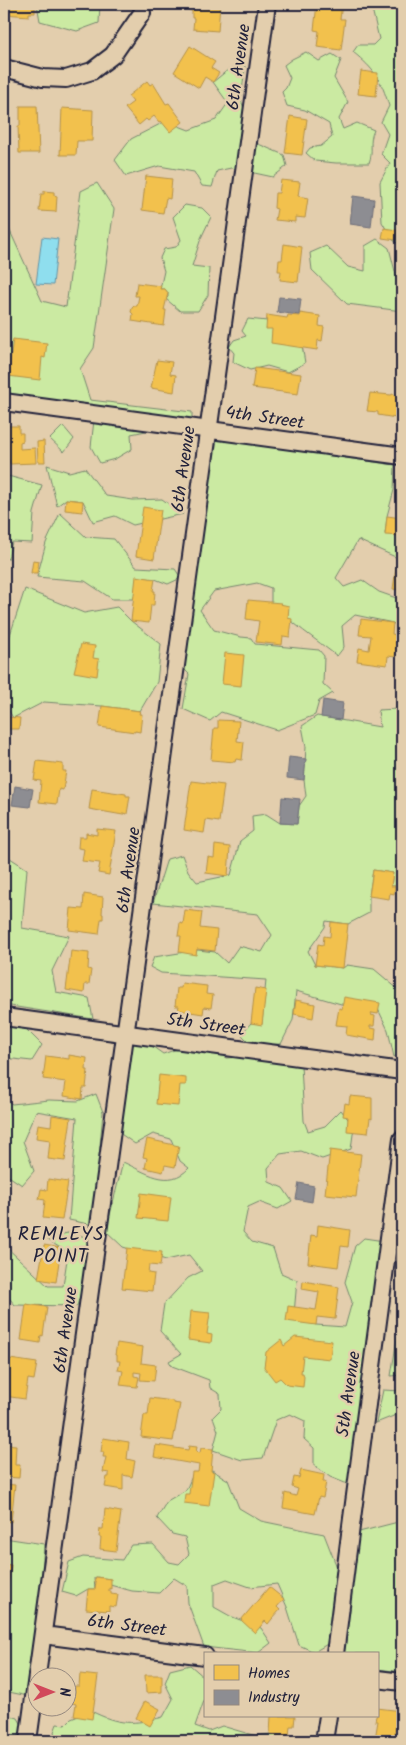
<svg xmlns="http://www.w3.org/2000/svg" width="406" height="1745" font-family="Kalam,sans-serif">
<rect width="100%" height="100%" fill="#e3cead"/>
<filter id="ink" filterUnits="userSpaceOnUse"><feTurbulence type="fractalNoise" baseFrequency=".02" numOctaves="2"/><feDisplacementMap in="SourceGraphic" scale="10" xChannelSelector="R" yChannelSelector="G"/><feConvolveMatrix kernelMatrix="1 2 1 2 8 2 1 2 1" color-interpolation-filters="sRGB"/></filter>
<g filter="url(#ink)">
<g fill="#cbeaa2" stroke="#76866e">
<polygon points="37,4 100,4 99,23 77,31 40,21"/>
<path d="M367 4H402V185L399 195 402 213V247L392 239 382 222 380 182 390 163 381 154 388 134 381 122 389 106C381 79 375 70 353 52L358 45H373L379 39 373 13Z"/>
<path d="M306 52 319 61 332 54 341 60 334 78 348 102 339 119 343 129 357 123 374 130C368 143 374 150 369 163H336L315 161 306 153 310 148 321 146 332 137 329 124 305 110 287 106 282 92 286 88 290 78 284 65 292 59Z"/>
<polygon points="245,66 241,100 256,143 284,155 287,166 273,177 231,168 217,171 212,187 202,186 194,172 159,166 126,176 115,160 131,139 166,121 189,130 216,120 228,103 213,82 229,69"/>
<polygon points="97,183 114,209 94,348 80,369 90,400 192,412 192,422 131,434 132,449 115,459 100,463 91,447 94,420 4,395 4,218 42,301 66,307 81,191"/>
<polygon points="185,205 202,208 211,217 201,238 192,266 209,268 208,295 198,311 180,311 166,299 168,297 168,293 165,289 160,289 164,271 160,258 164,249 176,247 181,240 173,217"/>
<polygon points="377,239 389,248 398,283 402,285 402,311 347,304 312,270 310,253 326,246 348,267 365,271 365,246"/>
<polygon points="248,319 267,321 281,332 301,339 305,363 288,372 267,366 250,370 233,362 234,353 229,347 234,340 246,336 242,331"/>
<polygon points="63,426 74,439 64,452 50,439"/>
<path d="M216 439 395 465 394 490 387 516 385 534 402 536V560L358 540 336 578 344 587 362 580 379 592 402 600V631L393 623 355 615 342 626 344 647 337 656C315 639 292 623 271 604V588L257 583 214 591 200 610 214 630 241 637 251 638 255 644 319 650 324 656 323 684 333 693 319 701 315 715 277 730 221 712 210 721 183 709 189 674 183 668Z"/>
<polygon points="47,465 69,472 85,468 106,496 133,500 162,499 183,514 133,525 115,516 93,522 83,501 66,499 57,506"/>
<polygon points="4,475 42,485 34,513 32,543 12,542 8,559 4,558"/>
<polygon points="60,513 86,537 114,539 136,567 175,569 181,578 168,584 155,579 137,577 134,599 112,599 85,581 37,577 46,543"/>
<polygon points="25,589 84,613 117,607 131,621 161,644 157,682 140,711 102,706 44,702 13,718 4,702 4,642 8,641"/>
<polygon points="397,709 402,721 402,886 391,886 393,873 373,870 369,896 369,913 348,924 326,921 325,927 308,951 315,965 343,968 347,965 374,969 399,990 402,999 402,1051 394,1057 388,1030 378,1009 341,1004 296,991 293,1020 281,1044 252,1045 241,1034 251,1023 262,1024 266,980 161,973 150,967 154,957 198,950 215,952 227,963 239,946 262,952 272,935 258,914 153,903 167,859 182,855 188,871 197,882 231,875 240,841 253,831 252,816 266,814 280,823 297,824 299,806 306,796 304,780 306,747 302,726 317,716 380,727 378,710"/>
<polygon points="10,858 27,869 22,928 69,936 52,971 56,992 89,998 93,1019 4,1005 4,867"/>
<polygon points="4,1025 22,1025 42,1045 32,1061 4,1058"/>
<path d="M130 1042 149 1044 163 1054 183 1047 217 1051 227 1058 240 1057 301 1065 304 1121 308 1131 325 1126 341 1110 354 1127 351 1149 322 1159 301 1151 280 1154 268 1168 269 1182 283 1188 292 1201 278 1209 259 1202 248 1207 243 1232 252 1242 273 1248 281 1273 297 1280 294 1314 316 1325 345 1327 352 1302 345 1282 355 1246 364 1238 384 1241 350 1485 330 1477 314 1465V1448L304 1439 305 1421 290 1414 276 1420 263 1458 242 1460 213 1450 218 1431 213 1417 221 1409 220 1394 210 1388 209 1380 172 1366 169 1361 181 1354 160 1331 164 1304 188 1278 202 1271 189 1255 166 1260 123 1247 106 1231 123 1162C145 1172 169 1190 189 1168L180 1161 171 1139 153 1134 135 1144 118 1132Z"/>
<polygon points="96,1094 103,1112 93,1225 69,1220 77,1118 36,1111 23,1141 34,1171 22,1185 4,1173 4,1099 12,1104 49,1100 78,1101"/>
<polygon points="68,1233 86,1237 91,1245 87,1271 77,1306 15,1305 4,1292 4,1245 48,1286 63,1286 68,1253 45,1238"/>
<polygon points="402,1307 402,1375 391,1376"/>
<polygon points="383,1390 402,1391 402,1414 396,1415 376,1423"/>
<polygon points="212,1470 228,1480 239,1508 261,1521 324,1534 338,1570 329,1643 314,1652 299,1645 287,1607 277,1584 250,1587 227,1579 214,1584 214,1607 230,1616 261,1628 271,1643 258,1653 204,1647 188,1603 187,1586 174,1578 159,1593 132,1591 110,1585 110,1579 96,1577 94,1578 95,1589 88,1589 76,1596 62,1592 69,1562 83,1557 122,1560 131,1545 153,1544 169,1562 179,1564 189,1554 185,1537 172,1534 157,1518 167,1501 186,1490 193,1474"/>
<polygon points="402,1521 402,1672 377,1669 377,1654 344,1654 359,1532"/>
<polygon points="4,1538 44,1544 39,1612 28,1696 4,1691"/>
<path d="M190 1665 205 1678V1698L195 1726 209 1731 222 1726 256 1736 278 1733 283 1741H58L54 1732 57 1724 65 1725 71 1719 91 1711C119 1725 133 1725 163 1717L173 1699 165 1683 170 1670Z"/>
<polygon points="4,1714 18,1718 26,1732 24,1741 4,1741"/>
</g>
<polygon fill="#8fdeee" stroke="#6393a6" points="42,237 58,239 53,285 36,284"/>
<g fill="#f2c14e" stroke="#b49148">
<polygon points="4,4 35,4 35,13 29,13 29,16 4,14"/>
<polygon points="189,4 220,4 218,31 193,29 194,18 192,18 192,11 189,10"/>
<polygon points="317,4 342,4 340,19 345,19 341,50 317,47 319,31 314,30"/>
<polygon points="190,46 215,62 211,68 219,73 213,82 205,77 199,88 174,72"/>
<polygon points="361,71 378,73 376,96 358,94"/>
<polygon points="147,81 150,85 153,83 166,104 169,103 183,122 170,132 161,121 159,122 154,116 148,121 146,119 139,125 125,108 133,102 128,96"/>
<polygon points="20,106 37,106 39,153 19,153 18,126 20,126"/>
<polygon points="62,108 93,110 92,141 77,141 76,155 60,155"/>
<polygon points="290,116 307,119 302,155 285,153"/>
<polygon points="146,176 172,179 170,199 166,198 163,213 142,210"/>
<polygon points="281,180 300,182 298,196 308,198 305,218 295,217 295,222 275,220 277,209 274,208 275,193 279,193"/>
<polygon points="44,191 54,192 54,195 57,196 56,212 39,211 41,194 44,194"/>
<polygon points="384,228 397,230 396,240 382,238"/>
<polygon points="284,244 302,247 298,282 280,280 281,271 278,271 279,260 282,260"/>
<polygon points="137,283 161,286 160,289 165,289 168,293 164,310 166,310 164,326 132,321 133,314 131,312 132,308 134,306 137,306 139,296 135,296"/>
<polygon points="300,313 320,316 319,326 324,327 322,341 318,340 317,350 271,343 272,329 266,329 267,315 287,318 288,315 300,316"/>
<polygon points="13,339 47,343 45,358 42,357 40,380 8,376"/>
<polygon points="157,360 172,362 170,374 176,375 174,392 151,388"/>
<polygon points="255,368 301,374 298,394 252,388"/>
<polygon points="370,393 391,395 393,394 402,397 402,415 397,415 396,418 378,415 378,412 367,411"/>
<polygon points="4,426 19,426 19,433 23,433 23,441 20,442 20,449 35,448 36,463 10,464 9,460 6,460 6,454 4,454"/>
<polygon points="44,441 45,462 38,462 37,442"/>
<polygon points="66,499 83,501 82,512 65,510"/>
<polygon points="143,507 161,510 154,559 136,556"/>
<polygon points="387,516 402,518 402,536 385,535"/>
<polygon points="33,560 39,561 37,573 31,573"/>
<polygon points="396,568 402,569 402,593 399,592 399,590 393,589"/>
<polygon points="136,576 155,579 153,591 155,591 154,605 151,605 149,623 131,621"/>
<polygon points="248,600 281,603 280,604 289,606 288,618 292,619 290,637 283,636 282,645 256,642 259,621 246,619"/>
<polygon points="361,619 393,623 392,634 398,635 395,657 388,656 387,665 357,661 359,648 369,650 371,636 359,635"/>
<polygon points="81,644 95,646 93,658 99,659 97,676 74,672"/>
<polygon points="225,653 244,655 241,686 222,684"/>
<polygon points="102,706 140,711 139,714 142,714 140,732 135,731 135,732 99,727"/>
<polygon points="8,717 20,718 19,729 8,729"/>
<polygon points="218,720 239,721 237,741 244,742 242,760 236,759 235,762 211,760 214,728 218,728"/>
<polygon points="37,761 63,764 63,771 66,771 63,790 59,789 57,804 39,802 41,781 34,780"/>
<polygon points="191,781 224,785 219,822 206,820 204,833 184,830"/>
<polygon points="92,789 126,794 126,796 130,796 127,814 123,813 123,815 89,809"/>
<polygon points="97,829 116,831 109,875 98,873 100,863 82,861 84,849 78,848 79,837 86,837 86,833 97,835"/>
<polygon points="215,845 230,847 228,876 206,873 208,857 214,858"/>
<polygon points="373,870 393,873 391,886 395,886 394,894 390,893 389,899 369,896"/>
<polygon points="84,894 103,897 102,914 103,914 103,919 101,919 99,934 69,930 71,908 83,909"/>
<polygon points="185,910 202,912 200,928 217,930 215,951 197,949 196,955 179,952 181,936 178,936 180,923 183,924"/>
<polygon points="331,922 348,924 343,968 315,965 318,944 323,945 324,936 330,937"/>
<polygon points="71,951 89,953 88,969 91,970 89,984 85,984 84,993 66,990"/>
<polygon points="182,983 207,986 206,994 213,995 211,1008 204,1007 203,1014 178,1010 179,1006 175,1006 177,988 181,988"/>
<polygon points="255,988 266,990 262,1025 251,1023"/>
<polygon points="344,997 380,1003 378,1014 372,1013 371,1015 375,1016 374,1026 370,1026 370,1028 376,1029 375,1040 346,1035 347,1026 336,1025 339,1008 342,1009"/>
<polygon points="296,1000 315,1004 313,1018 294,1014"/>
<polygon points="69,1055 87,1058 86,1070 88,1070 86,1088 83,1088 82,1099 64,1096 66,1082 43,1079 46,1056 69,1059"/>
<polygon points="159,1075 186,1078 186,1085 180,1085 178,1106 156,1104"/>
<polygon points="350,1096 372,1098 372,1119 370,1118 368,1133 347,1131 348,1117 343,1116 345,1103 349,1104"/>
<polygon points="52,1115 71,1118 65,1161 48,1159 50,1140 36,1138 38,1124 51,1126"/>
<polygon points="147,1139 179,1146 175,1167 165,1165 163,1172 145,1168 147,1158 143,1157"/>
<polygon points="330,1150 361,1154 356,1197 325,1194"/>
<polygon points="48,1179 68,1182 62,1220 43,1218 45,1200 39,1199 41,1189 47,1190"/>
<polygon points="141,1193 171,1197 168,1221 138,1218"/>
<polygon points="318,1225 350,1230 348,1247 341,1246 338,1267 308,1263 311,1235 317,1236"/>
<polygon points="44,1245 61,1248 56,1282 38,1279"/>
<polygon points="127,1248 162,1252 160,1266 149,1265 148,1273 154,1274 152,1291 122,1288"/>
<polygon points="303,1281 339,1287 335,1319 317,1317 316,1325 286,1321 288,1306 316,1310 319,1292 302,1289"/>
<polygon points="26,1304 47,1307 43,1336 41,1335 40,1343 21,1340"/>
<polygon points="191,1311 210,1313 207,1334 212,1335 211,1343 188,1340"/>
<polygon points="295,1337 332,1341 330,1359 303,1356 301,1373 303,1373 304,1377 303,1387 287,1385 280,1378 275,1381 264,1367 266,1352 281,1340 284,1346"/>
<polygon points="117,1343 143,1347 141,1363 156,1365 154,1381 140,1380 141,1373 134,1372 134,1376 139,1377 137,1387 120,1385 123,1371 118,1370 120,1361 117,1361 117,1355 115,1355"/>
<polygon points="10,1359 37,1363 34,1380 28,1379 25,1399 4,1396"/>
<polygon points="150,1398 173,1401 173,1403 180,1404 173,1441 141,1437 144,1415 148,1415"/>
<polygon points="103,1438 129,1442 127,1459 135,1461 132,1477 123,1475 123,1490 105,1487 107,1477 109,1477 109,1473 103,1472 106,1457 103,1457 104,1452 101,1452"/>
<polygon points="4,1444 16,1445 15,1465 20,1465 19,1478 4,1477"/>
<polygon points="156,1445 188,1450 189,1446 197,1447 196,1452 200,1453 201,1448 213,1449 211,1471 214,1472 209,1506 184,1503 185,1494 189,1494 192,1472 198,1472 199,1465 154,1457"/>
<polygon points="301,1470 324,1475 323,1482 326,1482 323,1498 319,1497 315,1514 283,1508 285,1493 296,1496 298,1489 292,1487 294,1477 299,1478"/>
<polygon points="4,1484 15,1485 11,1522 4,1521"/>
<polygon points="105,1509 121,1512 116,1551 100,1549 101,1537 99,1537 100,1529 103,1529"/>
<polygon points="4,1564 11,1565 7,1594 4,1594"/>
<polygon points="96,1577 111,1579 111,1589 109,1588 109,1591 111,1591 111,1594 118,1595 116,1607 109,1606 109,1611 86,1609 88,1589 95,1589 96,1582 94,1581"/>
<polygon points="269,1587 284,1599 277,1607 280,1610 272,1619 268,1624 265,1621 255,1633 241,1620"/>
<polygon points="80,1674 98,1676 92,1719 74,1716 76,1704 72,1703 75,1686 79,1686"/>
<polygon points="145,1675 162,1675 162,1692 146,1693"/>
<polygon points="145,1701 160,1709 150,1726 136,1718"/>
<polygon points="377,1708 402,1711 402,1727 396,1726 395,1733 402,1734 402,1741 371,1741 371,1738 375,1739 378,1721 375,1721 376,1716 377,1716"/>
<polygon points="271,1716 295,1716 294,1726 290,1726 289,1736 270,1735"/>
</g>
<g fill="#8d8d92" stroke="#6d6d78">
<polygon points="353,196 374,199 371,227 350,224"/>
<polygon points="279,297 301,299 299,315 277,312"/>
<polygon points="323,700 343,703 341,720 321,717"/>
<polygon points="289,757 306,759 304,780 287,778"/>
<polygon points="15,786 33,789 30,807 12,805"/>
<polygon points="282,797 300,799 297,824 280,823"/>
<polygon points="299,1183 314,1186 312,1202 296,1199"/>
</g>
<g fill="none" stroke-linecap="round" stroke-linejoin="round">
<defs>
<g id="minor">
<polyline points="4,68 43,78 66,79 92,71 113,55 142,13"/>
<polyline points="4,402 402,456"/>
<polyline points="4,1017 402,1071"/>
<polyline points="43,1635 205,1656"/>
<polyline points="335,1654 351,1526 402,1139"/>
<polyline points="377,1679 402,1682"/>
<polyline points="28,1741 267,4"/>
<polyline points="324,1741 328,1716"/>
</g>
</defs>
<use href="#minor" stroke="#22223b" stroke-width="20"/>
<use href="#minor" stroke="#e3cead" stroke-width="16"/>
</g>
</g>
<g text-anchor="middle" stroke-width="5" stroke-linejoin="round" paint-order="stroke">
<g font-size="18" fill="#22223b" stroke="#e3cead">
<text transform="translate(238 67) rotate(-82)" y="6">6th Avenue</text>
<text transform="translate(265 417) rotate(8)" y="6">4th Street</text>
<text transform="translate(183 469) rotate(-82)" y="6">6th Avenue</text>
<text transform="translate(128 870) rotate(-82)" y="6">6th Avenue</text>
<text transform="translate(206 1024) rotate(8)" y="6">5th Street</text>
<text transform="translate(65 1330) rotate(-82)" y="6">6th Avenue</text>
<text transform="translate(348 1394) rotate(-82)" y="6">5th Avenue</text>
<text transform="translate(127 1625) rotate(7)" y="6">6th Street</text>
</g>
<g font-size="19" letter-spacing="1" fill="#22223b" stroke="#e3cead">
<text x="61" y="1240">REMLEYS<tspan x="61" dy="22">POINT</tspan></text>
</g>
</g>
<rect width="406" height="1745" fill="none" stroke="#e3cead" stroke-width="20"/>
<rect x="10" y="10" width="386" height="1725" fill="none" stroke="#22223b" stroke-width="2" filter="url(#ink)"/>
<rect x="204" y="1652" width="175" height="65" fill="#e3cead" stroke="#96897f"/>
<rect x="214" y="1665" width="25" height="15" fill="#f2c14e" stroke="#96897f"/>
<text x="248" y="1678" font-size="15" fill="#22223b">Homes</text>
<rect x="214" y="1690" width="25" height="15" fill="#8d8d92" stroke="#96897f"/>
<text x="248" y="1702" font-size="15" fill="#22223b">Industry</text>
<g transform="translate(52 1692) rotate(90)"><circle r="24" fill="#e3cead" stroke="#96897f"/>
<path d="M0-4L9 19L0 12L-9 19Z" fill="#d1495b"/>
<text y="-8" font-size="14" font-weight="bold" text-anchor="middle" fill="#22223b">N</text>
</g>
</svg>
